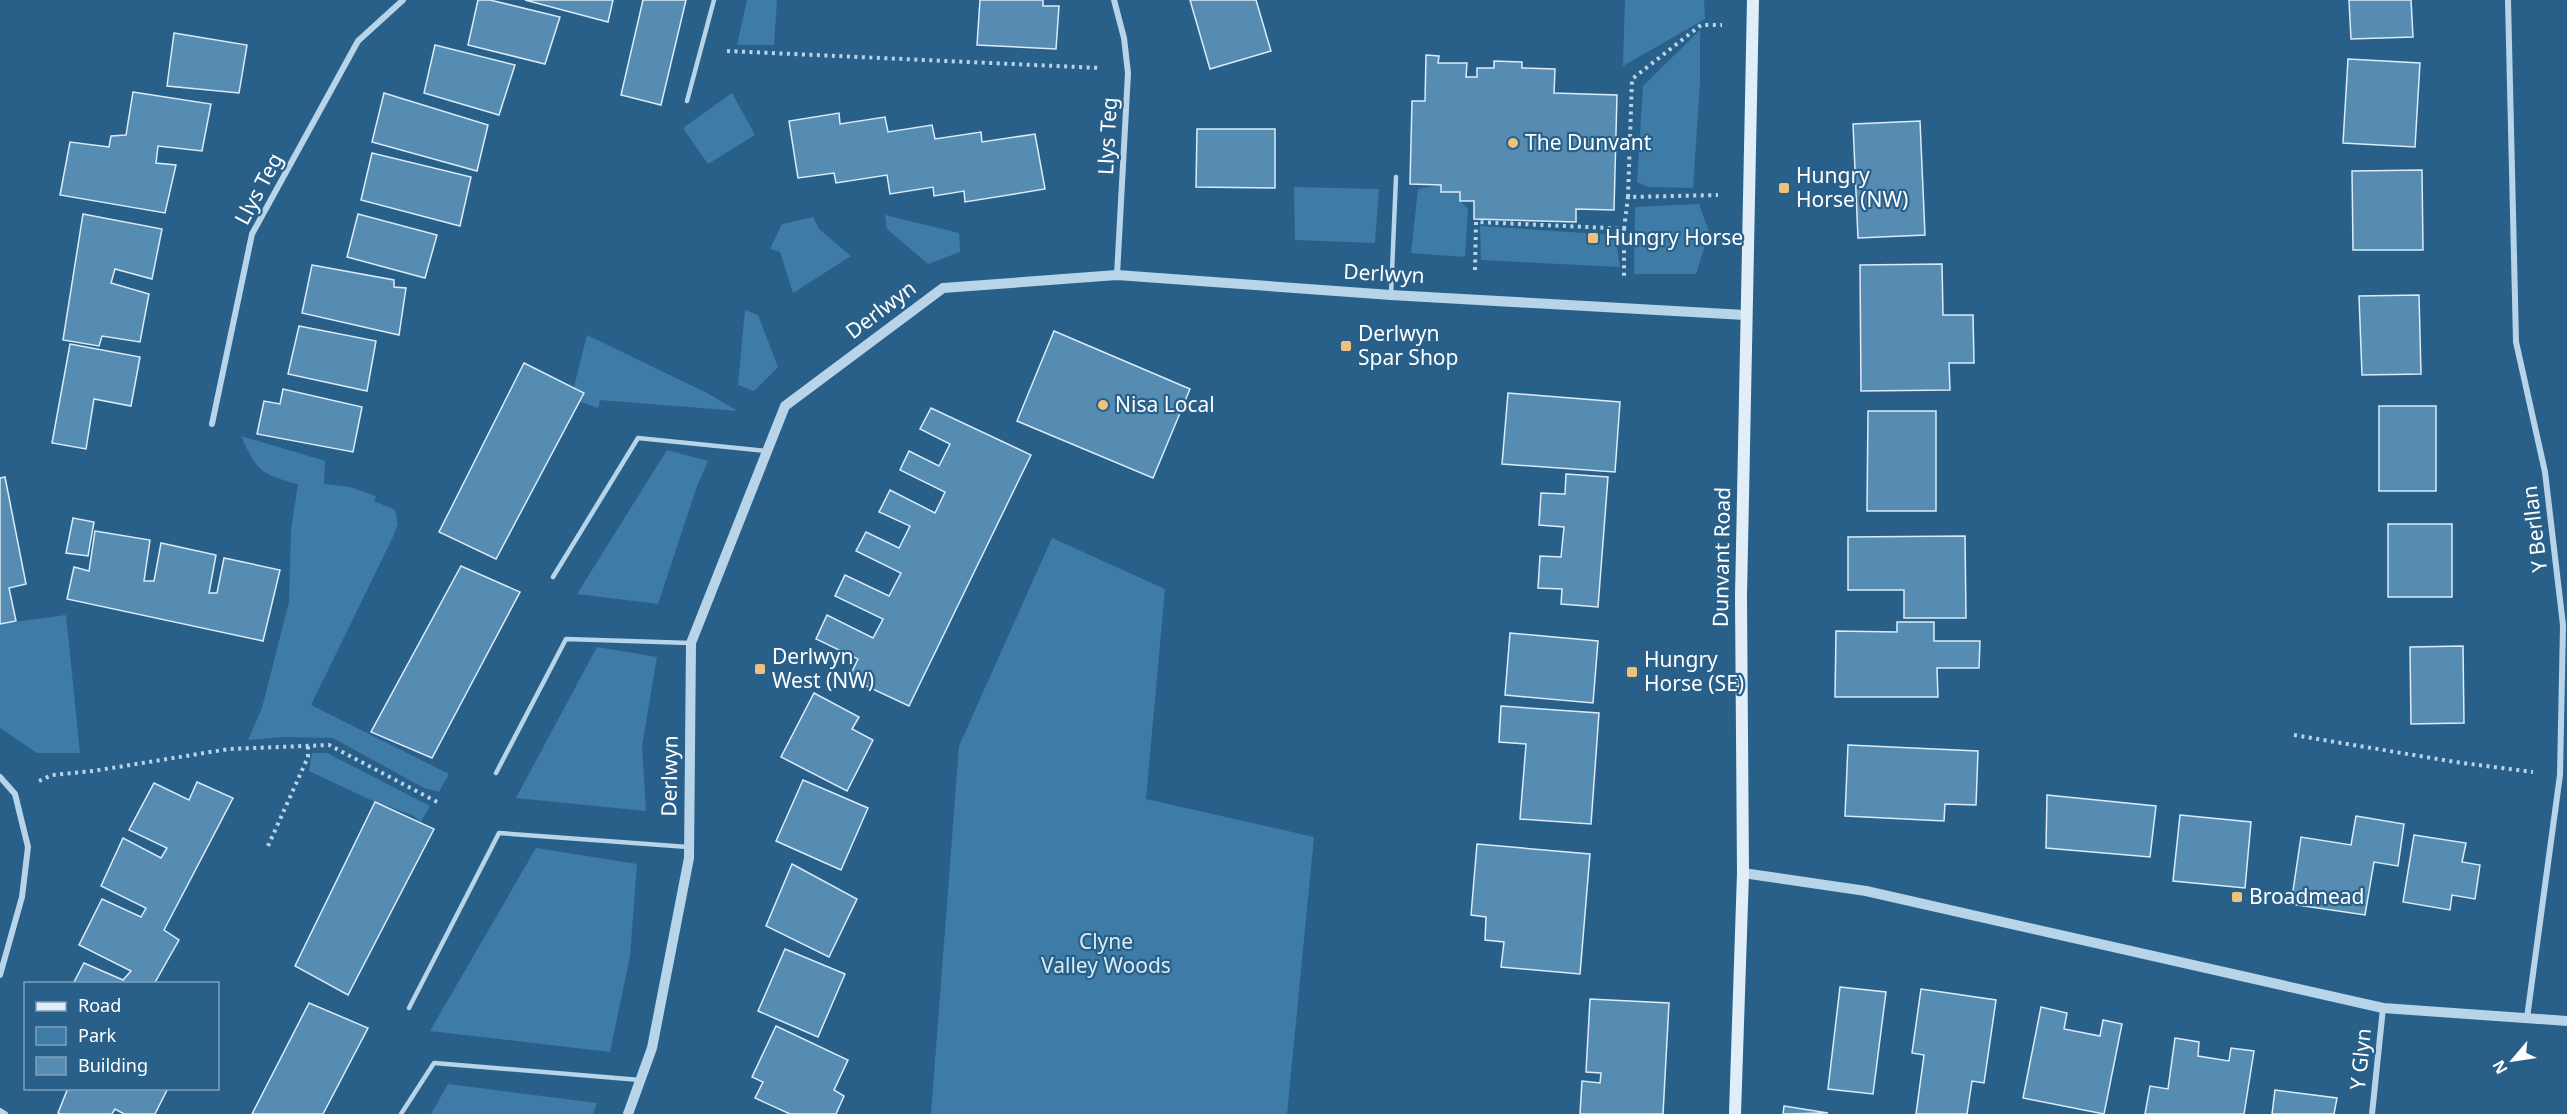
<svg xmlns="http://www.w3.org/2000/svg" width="2567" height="1114" font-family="'Noto Sans',sans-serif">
<rect width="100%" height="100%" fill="#29608a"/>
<g fill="#3e7ba6">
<polygon points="747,0 777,0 774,45 737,45"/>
<polygon points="1625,0 1704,0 1705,19 1623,66"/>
<polygon points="1700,30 1700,82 1693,188 1648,187 1637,182 1643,86"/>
<polygon points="732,93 755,135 708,164 683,128"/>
<polygon points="1441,185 1441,192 1460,192 1460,201 1468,209 1465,257 1411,253 1418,189"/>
<polygon points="1294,187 1379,189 1375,243 1295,240"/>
<polygon points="1699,204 1709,232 1696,274 1634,274 1635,207"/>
<polygon points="885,215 959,233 960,252 928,264 887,229"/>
<polygon points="813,217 819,229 851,256 793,293 780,252 770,249 782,224"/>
<polygon points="1480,226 1615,235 1620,267 1481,260"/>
<polygon points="745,310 758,315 778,367 754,391 738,385"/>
<polygon points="587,335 707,393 738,411 600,400 598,408 581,402 584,393 574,387"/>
<path d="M241 436 325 461 324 484 350 487 376 496 374 501 395 510 398 524 392 539 311 705 449 774 439 792 424 788 333 738 283 737 248 740 262 708 289 602 291 530 298 484C260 474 257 471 241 436Z"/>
<polygon points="667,450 708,461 697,486 658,604 577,594"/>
<polygon points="1052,538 1165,589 1146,799 1314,837 1287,1114 931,1114 959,746"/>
<polygon points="66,615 80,753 37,753 0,728 0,624"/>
<polygon points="597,647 657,657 642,746 646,811 516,798"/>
<polygon points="312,753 327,753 430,806 421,822 412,815 375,802 309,771"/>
<polygon points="536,848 637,864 630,956 610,1052 430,1031"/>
<polygon points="448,1084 597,1103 593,1114 431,1114"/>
</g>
<g fill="#568cb2" stroke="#dbebf7" stroke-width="1.5">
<polygon points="478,0 490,0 560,17 545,64 468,45"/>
<polygon points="525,0 613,0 608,22"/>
<polygon points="643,0 686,0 661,105 621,95"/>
<polygon points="980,0 1043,0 1043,6 1059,6 1056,49 977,45"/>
<polygon points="1190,0 1256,0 1271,51 1210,69"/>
<polygon points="2349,0 2411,0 2413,37 2351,39"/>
<polygon points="174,33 247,45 239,93 167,86"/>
<polygon points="435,45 515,65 499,115 424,93"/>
<polygon points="1426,55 1439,56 1438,63 1467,63 1466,77 1477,77 1477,68 1494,68 1494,61 1522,62 1522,68 1555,69 1554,93 1617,95 1614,210 1576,209 1576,222 1474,219 1474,201 1460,201 1460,192 1441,192 1441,185 1410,184 1412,101 1425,101"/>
<polygon points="2348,59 2420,63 2415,147 2343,143"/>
<polygon points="133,92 211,104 202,151 158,146 156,163 176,165 165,213 60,195 70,142 109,147 111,136 126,135"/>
<polygon points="384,93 488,125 477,171 372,142"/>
<polygon points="839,113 840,124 885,117 888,132 932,125 935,139 981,132 982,142 1035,134 1045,189 965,202 964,191 934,196 933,187 890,194 887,175 836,183 834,173 798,178 789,121"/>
<polygon points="1920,121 1925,235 1858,238 1853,124"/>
<polygon points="1197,129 1275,129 1275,188 1196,187"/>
<polygon points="372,153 471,177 460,226 361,200"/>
<polygon points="2422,170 2423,250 2353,250 2352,171"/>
<polygon points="83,214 162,229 152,279 115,269 111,283 149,294 140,342 102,336 99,346 63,340"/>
<polygon points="358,214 437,235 425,278 347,257"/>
<polygon points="1942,264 1943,315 1973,315 1974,363 1949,363 1950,390 1861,391 1860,265"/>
<polygon points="312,265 394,280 394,287 406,288 399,335 302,313"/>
<polygon points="2419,295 2421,374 2362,375 2359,296"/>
<polygon points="299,326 376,341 367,391 288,374"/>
<polygon points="1054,331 1190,389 1153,478 1017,421"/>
<polygon points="70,344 140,357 131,406 94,399 86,449 52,443"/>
<polygon points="524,363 584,393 496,559 439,532"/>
<polygon points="283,389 362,407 353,452 257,434 264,401 280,404"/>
<polygon points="1508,393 1620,402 1615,472 1502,464"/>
<rect x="2379" y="406" width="57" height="85"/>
<polygon points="931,408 1031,455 909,706 849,678 858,659 816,639 827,615 873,638 883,619 835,596 845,575 889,596 901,573 856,551 866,532 899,548 910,526 879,512 890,490 935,513 945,492 900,470 909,451 939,466 950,444 920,429"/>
<polygon points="1868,411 1936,411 1936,511 1867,511"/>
<polygon points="1566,474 1608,477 1598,607 1561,604 1562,589 1538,588 1540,556 1561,557 1564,527 1539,525 1541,493 1565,494"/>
<polygon points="5,477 26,584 9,588 16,621 0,624 0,478"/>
<polygon points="73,518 94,522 88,556 66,553"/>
<rect x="2388" y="524" width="64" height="73"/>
<polygon points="95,531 150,540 144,581 154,581 161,543 216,555 209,593 217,593 224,558 280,570 263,641 67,599 74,567 89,571"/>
<polygon points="1965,536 1966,618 1904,618 1904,590 1848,590 1848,537"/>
<polygon points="461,566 520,592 432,758 371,732"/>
<polygon points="1897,622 1934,622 1934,641 1980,641 1979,668 1937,668 1938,697 1835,697 1836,631 1897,632"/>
<polygon points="1510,633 1598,641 1593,703 1505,695"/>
<polygon points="2463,646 2464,723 2411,724 2410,647"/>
<polygon points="814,693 859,717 852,729 873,740 847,791 781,757"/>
<polygon points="1501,706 1599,713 1591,824 1520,819 1526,744 1499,742"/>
<polygon points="1848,745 1978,751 1976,805 1945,804 1944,821 1845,816"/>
<polygon points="803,780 868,808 841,870 776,841"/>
<polygon points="197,782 233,798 164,930 179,940 154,984 73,984 84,963 123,980 131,971 79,945 102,899 141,917 146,908 101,886 123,838 161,858 167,848 129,830 154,783 189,800"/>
<polygon points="2047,795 2156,806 2150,857 2046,848"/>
<polygon points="375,802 434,829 348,995 295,966"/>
<polygon points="2180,815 2251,822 2245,888 2173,881"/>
<polygon points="2356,816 2404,824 2398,866 2374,862 2365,915 2291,904 2301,837 2351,845"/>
<polygon points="2414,835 2466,843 2462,862 2480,865 2475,899 2452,895 2450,910 2403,902"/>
<polygon points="1477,844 1590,854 1580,974 1501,967 1504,942 1485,940 1486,917 1471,915"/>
<polygon points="792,864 857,899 829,957 766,926"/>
<polygon points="785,949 845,974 818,1037 758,1011"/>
<polygon points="1840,987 1886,992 1873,1094 1828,1089"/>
<polygon points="1921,989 1996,1000 1984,1083 1972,1081 1967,1114 1916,1114 1924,1055 1912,1053"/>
<polygon points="1590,999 1669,1003 1663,1114 1580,1114 1582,1081 1600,1083 1601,1073 1586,1072"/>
<polygon points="309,1003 368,1028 323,1114 252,1114"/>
<polygon points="2041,1007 2067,1013 2064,1029 2100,1036 2103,1020 2122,1024 2104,1114 2023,1098"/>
<polygon points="776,1026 848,1060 834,1090 844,1096 836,1114 790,1114 755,1098 763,1082 752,1077"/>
<polygon points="2175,1038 2199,1042 2198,1056 2229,1061 2231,1048 2254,1051 2244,1114 2145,1114 2150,1086 2168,1089"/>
<polygon points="68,1088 168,1088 155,1114 124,1114 115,1109 112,1114 60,1114 58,1113"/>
<polygon points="2275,1090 2337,1098 2334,1114 2272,1114"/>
<polygon points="1784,1106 1828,1113 1783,1114"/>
</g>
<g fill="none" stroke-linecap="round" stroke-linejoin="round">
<g stroke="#b7d4e9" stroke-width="4" stroke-dasharray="3 4.5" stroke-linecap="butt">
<polyline points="727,51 1100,68"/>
<polyline points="1628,197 1632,79 1701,25 1722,25"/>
<polyline points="1624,229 1628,197 1718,195"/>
<polyline points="1475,270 1476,222 1609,228 1624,229 1624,278"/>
<polyline points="2294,735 2455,762 2533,772"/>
<polyline points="39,781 52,775 93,771 229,749 329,745 439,803"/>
<polyline points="268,846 308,757 308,745"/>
</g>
<g stroke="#b7d4e9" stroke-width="4.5">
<polyline points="687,101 714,0"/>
<polyline points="1391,295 1396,177"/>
<polyline points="553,577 638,438 766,451"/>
<polyline points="496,773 566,639 690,643"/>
<polyline points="409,1008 499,833 688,847"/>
<polyline points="401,1114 434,1063 640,1080"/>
</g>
<g stroke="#b7d4e9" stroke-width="6">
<polyline points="1114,0 1124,38 1128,73 1117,275"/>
<polyline points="2508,0 2516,342 2545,472 2563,625 2560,775 2527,1018"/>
<polyline points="212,424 252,234 358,41 403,0"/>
<polyline points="0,777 15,794 28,847 22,897 0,975"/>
<polyline points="0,1111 5,1114"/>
<polyline points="2372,1114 2383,1008"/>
</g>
<g stroke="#b7d4e9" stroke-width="10">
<polyline points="1743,873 1866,891 2383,1008 2567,1021"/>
<polyline points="628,1114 652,1048 689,858 691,643 785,406 943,288 1117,275 1391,295 1745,315"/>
</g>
<polyline stroke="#e1eef8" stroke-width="12" points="1735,1114 1743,873 1741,596 1753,0"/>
</g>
<g fill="#f0c07d" stroke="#29608a" stroke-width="2">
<circle cx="1513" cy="143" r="6"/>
<rect x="1778" y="182" width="12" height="12" rx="3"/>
<rect x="1587" y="232" width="12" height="12" rx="3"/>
<rect x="1340" y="340" width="12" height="12" rx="3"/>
<circle cx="1103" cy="405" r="6"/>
<rect x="754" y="663" width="12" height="12" rx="3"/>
<rect x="1626" y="666" width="12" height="12" rx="3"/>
<rect x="2231" y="891" width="12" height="12" rx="3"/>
</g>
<g text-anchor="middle" stroke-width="4.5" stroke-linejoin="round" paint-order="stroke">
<g font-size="21" fill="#fff" stroke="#29608a">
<text transform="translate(1108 136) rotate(-87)" y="7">Llys Teg</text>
<text transform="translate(259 189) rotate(-62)" y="7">Llys Teg</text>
<text transform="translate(1384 274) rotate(3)" y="7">Derlwyn</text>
<text transform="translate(881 310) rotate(-37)" y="7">Derlwyn</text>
<text transform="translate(2535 529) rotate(-97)" y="7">Y Berllan</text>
<text transform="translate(1722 557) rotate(-89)" y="7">Dunvant Road</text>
<text transform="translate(670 776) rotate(-89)" y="7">Derlwyn</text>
<text transform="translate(2361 1059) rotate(-84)" y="7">Y Glyn</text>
</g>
<g font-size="21" fill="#fff" stroke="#29608a" text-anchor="start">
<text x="1525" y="150">The Dunvant</text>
<text x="1796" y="183">Hungry<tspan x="1796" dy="24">Horse (NW)</tspan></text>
<text x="1605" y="245">Hungry Horse</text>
<text x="1358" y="341">Derlwyn<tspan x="1358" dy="24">Spar Shop</tspan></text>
<text x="1115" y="412">Nisa Local</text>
<text x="772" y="664">Derlwyn<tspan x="772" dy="24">West (NW)</tspan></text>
<text x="1644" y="667">Hungry<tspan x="1644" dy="24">Horse (SE)</tspan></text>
<text x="2249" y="904">Broadmead</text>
</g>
<g font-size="21" fill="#dbebf7" stroke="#29608a">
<text x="1106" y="949">Clyne<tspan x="1106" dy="24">Valley Woods</tspan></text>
</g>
</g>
<rect x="24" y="982" width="195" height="108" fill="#29608a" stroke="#7fa0b9" stroke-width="1.5"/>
<rect x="36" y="1002" width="30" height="9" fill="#e1eef8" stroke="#7fa0b9" stroke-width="1.5"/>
<text x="78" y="1012" font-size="18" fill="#ffffff">Road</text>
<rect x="36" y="1027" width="30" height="18" fill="#3e7ba6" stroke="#7fa0b9" stroke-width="1.5"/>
<text x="78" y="1042" font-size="18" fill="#ffffff">Park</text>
<rect x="36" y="1057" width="30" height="18" fill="#568cb2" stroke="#7fa0b9" stroke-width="1.5"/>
<text x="78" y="1072" font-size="18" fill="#ffffff">Building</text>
<g transform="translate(2513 1060) rotate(241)" stroke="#29608a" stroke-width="4.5" paint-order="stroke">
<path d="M0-4.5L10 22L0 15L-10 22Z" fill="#ffffff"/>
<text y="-9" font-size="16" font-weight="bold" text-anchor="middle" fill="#ffffff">N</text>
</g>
</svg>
